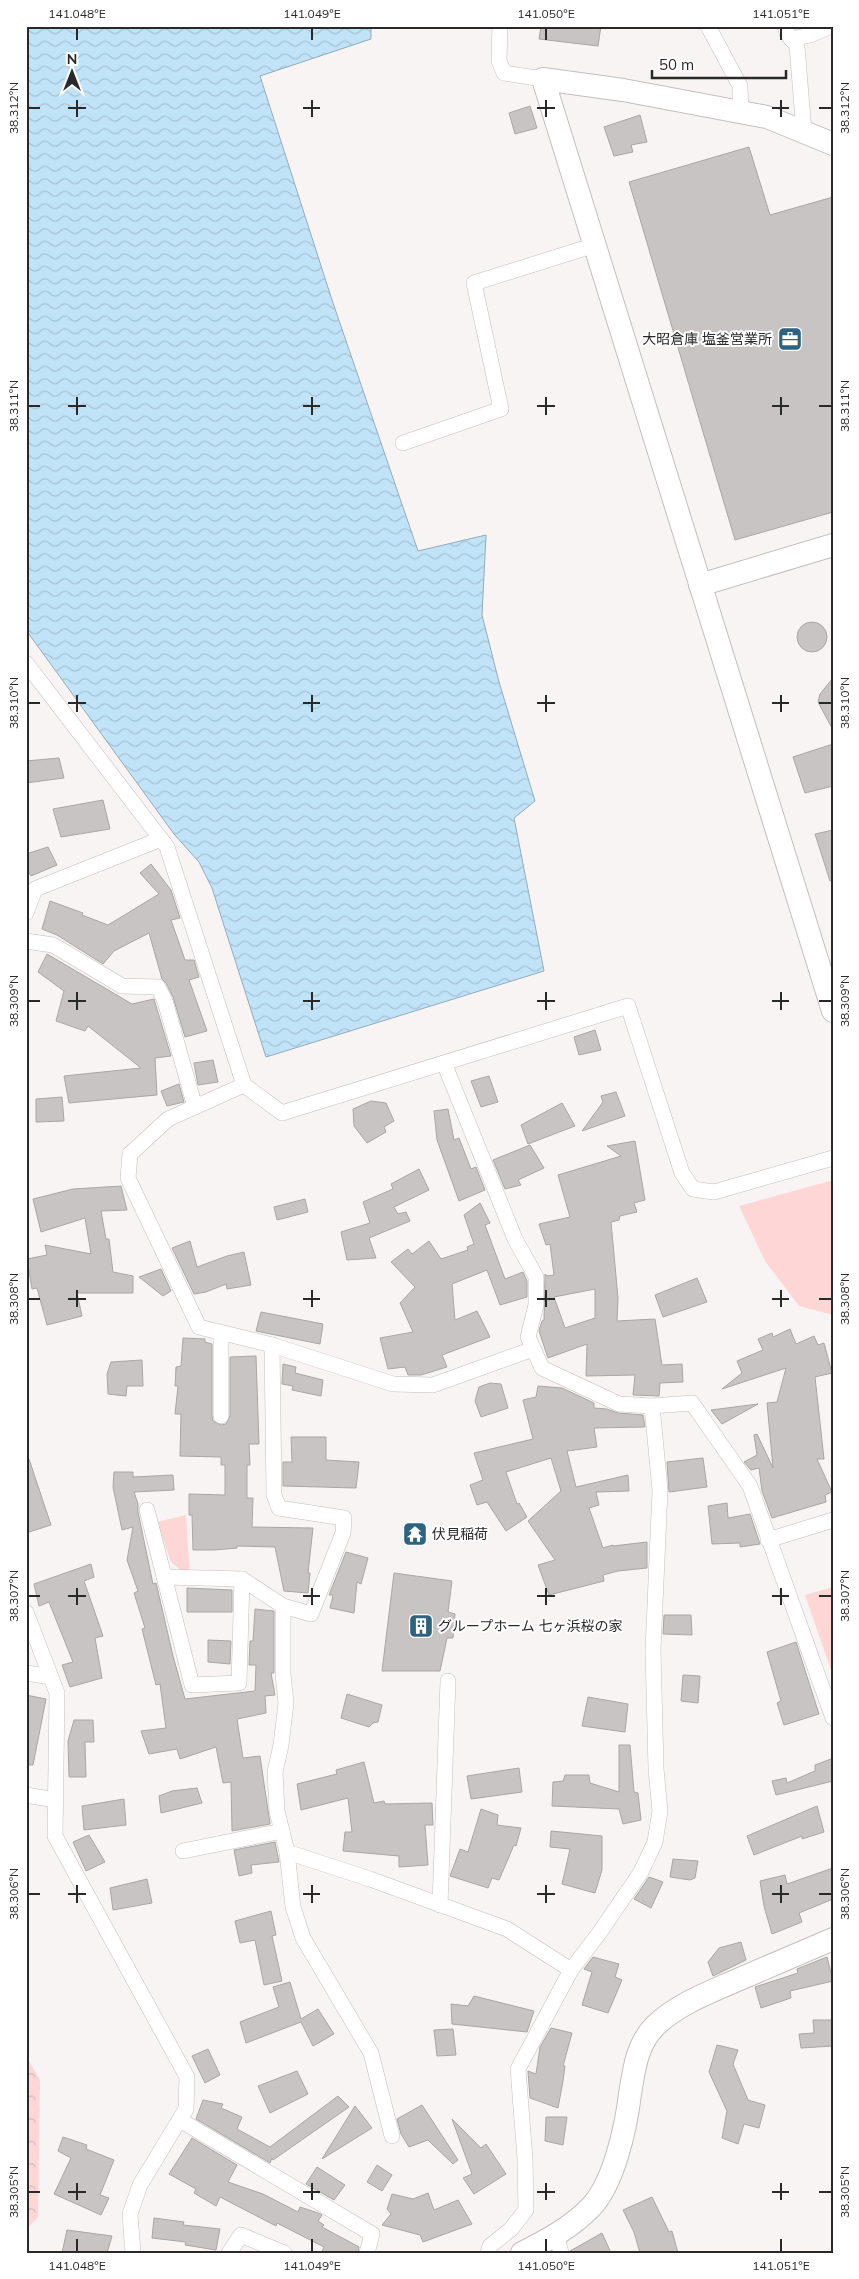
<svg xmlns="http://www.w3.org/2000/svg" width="859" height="2279" font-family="Mulish,'Noto Sans JP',sans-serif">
<defs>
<pattern id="forest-crowns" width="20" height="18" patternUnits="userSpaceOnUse" patternTransform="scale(1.25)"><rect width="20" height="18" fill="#fed6d5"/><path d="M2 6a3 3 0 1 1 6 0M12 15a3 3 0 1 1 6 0" fill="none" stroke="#dab8b7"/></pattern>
<pattern id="water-waves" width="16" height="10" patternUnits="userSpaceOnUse" patternTransform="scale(1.25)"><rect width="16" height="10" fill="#c1e3f8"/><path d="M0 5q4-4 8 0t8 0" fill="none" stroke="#a6c3d5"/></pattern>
</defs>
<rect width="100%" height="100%" fill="#f8f4f4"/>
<polygon fill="url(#forest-crowns)" points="26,2056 40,2080 38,2217 26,2230"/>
<g fill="#fed6d5">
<polygon points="833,1180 833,1315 799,1306 765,1261 739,1206"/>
<polygon points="186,1515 190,1578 171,1562 157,1522"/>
<polygon points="833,1587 833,1676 805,1595"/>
</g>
<polygon fill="url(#water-waves)" stroke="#94abba" points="26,26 371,26 371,39 260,76 332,300 418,551 486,535 482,615 499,682 535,801 514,818 544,971 266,1057 212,888 199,862 174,834 26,630"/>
<g fill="#c8c4c4" stroke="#a9a6a5" fill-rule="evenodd">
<polygon points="541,26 601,26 598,46 539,39"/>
<polygon points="530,106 537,128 515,134 509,113"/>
<polygon points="640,115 647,142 631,145 633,152 614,156 604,127"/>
<polygon points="749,147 770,215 833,197 833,512 735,540 629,182"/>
<circle cx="812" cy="637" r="15"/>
<polygon points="833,678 833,730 818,702 820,694"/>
<polygon points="833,744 833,786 805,793 793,757"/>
<polygon points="59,758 64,778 26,783 26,761"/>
<polygon points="103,800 110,829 61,837 53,809"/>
<polygon points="833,830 833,880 830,881 815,834"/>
<polygon points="48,847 57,865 31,876 26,868 26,854"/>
<polygon points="151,864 171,890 180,918 171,920 185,960 194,960 199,977 189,980 207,1031 185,1037 173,997 166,983 162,979 149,933 114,951 103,964 57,935 42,929 50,901 83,913 82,915 108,925 159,894 140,873"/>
<polygon points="47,954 132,1004 154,999 171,1056 155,1058 157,1095 69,1103 64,1076 141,1068 88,1026 85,1031 56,1021 64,991 38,972"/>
<polygon points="595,1030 601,1050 579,1055 574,1037"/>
<polygon points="213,1060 218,1082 198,1085 194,1063"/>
<polygon points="489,1076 498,1102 481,1107 471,1081"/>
<polygon points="179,1084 184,1102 167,1106 161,1091"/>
<polygon points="616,1092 625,1116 582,1131 603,1102 601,1096"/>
<polygon points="62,1097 64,1121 36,1122 36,1099"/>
<polygon points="371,1101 386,1103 394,1121 384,1127 386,1132 367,1143 354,1126 353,1109"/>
<polygon points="562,1103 575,1126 528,1144 521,1125"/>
<polygon points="448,1109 454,1140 459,1138 471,1169 476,1167 485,1190 459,1201 437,1140 434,1111"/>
<path d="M635 1141 645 1200 634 1203 637 1212 620 1216 619 1220 611 1222 618 1298 617 1321 655 1319 662 1365 682 1364 683 1382 660 1383 659 1396 633 1395 635 1375 586 1376 587 1344 548 1358 539 1331 542 1321 544 1320 545 1274 547 1276 554 1275 550 1244 546 1245 539 1224 570 1217 558 1175 621 1156 607 1146ZM595 1289V1318L565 1328 554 1297Z"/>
<polygon points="530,1145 544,1168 518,1180 521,1185 505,1189 493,1160"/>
<polygon points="419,1169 429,1190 394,1207 398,1214 406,1212 410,1221 369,1238 376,1258 347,1260 341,1232 370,1223 363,1202 393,1189 391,1184"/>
<polygon points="121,1186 127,1210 101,1211 106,1239 109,1239 113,1272 133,1276 133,1293 77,1293 82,1316 47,1325 37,1288 32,1289 27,1259 47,1255 45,1245 91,1254 85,1218 41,1232 33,1199 73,1189"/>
<polygon points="305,1199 308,1212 277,1220 274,1207"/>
<polygon points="480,1203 490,1223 485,1225 505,1279 523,1272 527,1281 527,1297 500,1305 487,1270 452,1284 455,1320 477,1311 490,1337 442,1355 447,1367 421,1375 408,1375 405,1367 388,1369 380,1338 413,1332 400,1303 415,1287 391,1262 408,1249 412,1254 429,1241 441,1259 468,1250 467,1247 474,1244 464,1215"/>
<polygon points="190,1241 197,1267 227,1256 244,1252 251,1285 227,1289 226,1284 206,1292 194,1294 172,1248"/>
<polygon points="161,1269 171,1291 163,1296 139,1277"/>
<polygon points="697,1278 707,1302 663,1317 655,1295"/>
<polygon points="261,1312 323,1324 320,1344 256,1331"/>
<polygon points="790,1329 796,1344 814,1336 818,1345 824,1343 832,1373 815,1377 824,1459 817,1459 832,1492 825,1495 826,1502 772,1518 762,1491 759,1468 751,1470 744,1462 757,1455 754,1435 757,1434 773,1468 767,1403 777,1402 786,1368 722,1389 742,1373 737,1361 763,1350 758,1339 772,1333 773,1337"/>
<polygon points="183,1338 205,1339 205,1342 212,1344 212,1416 213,1421 221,1425 226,1424 230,1416 230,1357 256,1356 259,1444 249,1444 250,1465 247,1465 247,1498 253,1498 252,1527 313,1528 308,1573 310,1573 308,1593 284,1591 275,1547 237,1546 237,1548 214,1550 193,1550 192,1515 189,1515 189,1494 225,1495 225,1465 221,1465 221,1457 180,1456 181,1414 175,1414 178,1386 175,1386 176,1367 181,1366"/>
<polygon points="142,1360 143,1386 127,1386 126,1396 108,1394 107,1374 111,1362"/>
<polygon points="283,1364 296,1367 295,1373 323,1380 321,1396 292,1390 293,1386 282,1384"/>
<polygon points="490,1383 501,1384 508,1408 481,1417 475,1401 479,1387"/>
<polygon points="538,1386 562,1388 594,1403 594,1408 607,1409 618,1413 643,1415 645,1427 594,1428 597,1447 567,1451 576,1487 628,1475 629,1491 596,1492 599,1505 589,1508 603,1548 613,1545 613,1546 647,1542 647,1568 618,1571 603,1575 604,1581 549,1595 538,1565 555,1560 528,1521 561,1491 551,1458 506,1472 517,1504 519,1503 527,1517 506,1531 487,1502 477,1505 470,1485 483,1480 474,1453 533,1439 523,1400 536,1397"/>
<polygon points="758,1404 722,1424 711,1410"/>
<polygon points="291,1437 326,1437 326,1460 359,1462 356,1488 283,1486 283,1462 292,1462"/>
<polygon points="703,1458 707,1487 669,1492 667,1462"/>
<polygon points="29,1459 51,1525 26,1533 26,1460"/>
<polygon points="114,1472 133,1472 133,1477 173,1475 174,1490 134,1492 138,1504 138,1512 153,1584 156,1583 157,1587 173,1656 185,1699 255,1691 256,1665 249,1665 250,1641 253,1641 255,1609 274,1611 274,1673 271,1673 275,1695 265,1696 266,1713 237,1719 243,1758 260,1756 270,1824 232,1831 231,1782 223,1783 216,1747 180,1759 177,1749 149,1754 141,1731 166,1728 160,1684 156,1685 142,1629 145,1628 134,1593 138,1591 127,1560 133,1527 122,1530 113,1487"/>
<polygon points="727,1503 728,1518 750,1514 760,1544 740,1547 740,1543 712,1544 708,1506"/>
<polygon points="346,1552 368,1558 361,1584 357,1582 354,1613 330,1608 333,1595 329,1595"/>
<polygon points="91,1564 94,1577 84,1581 103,1636 95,1638 102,1678 70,1687 62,1665 73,1662 49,1602 39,1606 34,1584"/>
<polygon points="394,1573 452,1581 448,1612 455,1614 453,1638 447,1638 440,1671 382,1671"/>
<polygon points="187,1588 232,1590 232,1612 187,1612"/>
<polygon points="664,1615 691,1615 692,1635 663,1634"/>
<polygon points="208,1640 231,1641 230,1664 208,1662"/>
<polygon points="796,1642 819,1714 784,1725 777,1703 781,1701 767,1652"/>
<polygon points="683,1675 700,1676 698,1703 681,1701"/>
<polygon points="347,1694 382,1705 378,1722 373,1723 369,1727 341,1718"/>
<polygon points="26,1695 46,1699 33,1765 26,1765"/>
<polygon points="588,1697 628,1704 625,1732 582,1726"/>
<polygon points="74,1720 93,1720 94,1742 85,1742 86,1777 69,1777 68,1741"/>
<polygon points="619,1745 630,1745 634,1792 638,1793 641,1820 623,1824 619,1809 552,1806 553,1782 563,1781 565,1775 589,1775 590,1783 619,1792"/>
<polygon points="831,1759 833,1762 833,1781 776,1795 772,1781 786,1778 787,1783 815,1771 815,1765"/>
<polygon points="364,1762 374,1803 384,1801 385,1804 432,1803 433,1825 425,1825 428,1865 399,1867 399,1856 343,1851 345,1832 352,1832 348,1798 301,1810 297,1784 337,1774 336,1770"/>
<polygon points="519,1768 522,1792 471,1799 467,1776"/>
<polygon points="197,1788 202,1803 161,1813 159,1796 172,1791"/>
<polygon points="124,1799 126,1825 84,1830 82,1806"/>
<polygon points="817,1806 824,1832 802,1839 802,1836 754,1855 747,1836"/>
<polygon points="481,1809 498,1815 497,1825 521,1828 516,1846 514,1845 499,1880 492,1878 488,1888 450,1876 460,1849 468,1852"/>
<polygon points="551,1831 602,1836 602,1870 595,1893 562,1884 570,1849 550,1847"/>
<polygon points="89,1835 105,1862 86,1871 73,1842"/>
<polygon points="275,1842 279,1862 251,1865 252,1873 239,1876 234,1850"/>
<polygon points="673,1859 698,1861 695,1878 690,1880 670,1877"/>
<polygon points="833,1868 833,1899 799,1913 802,1922 772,1934 764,1906 760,1881 785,1875 787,1884"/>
<polygon points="649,1877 663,1882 651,1908 634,1899"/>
<polygon points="147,1879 152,1903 113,1910 110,1888"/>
<polygon points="271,1911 276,1935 272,1936 282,1981 264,1985 255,1940 240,1943 235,1921"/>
<polygon points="741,1942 746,1960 713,1976 708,1962 719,1948"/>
<polygon points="593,1957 619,1964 615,1977 622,1980 608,2013 582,2005 592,1972 584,1969"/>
<polygon points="827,1957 833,1981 790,1991 791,1998 761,2008 755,1987 798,1973 797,1969"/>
<polygon points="290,1982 301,2019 318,2009 334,2034 313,2046 301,2022 246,2043 240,2022 279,2007 273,1987"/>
<polygon points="474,1996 534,2011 527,2032 452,2024 451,2004 468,2006"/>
<polygon points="813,2020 833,2020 833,2046 801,2048 799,2034 814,2033"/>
<polygon points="551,2028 572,2033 563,2066 565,2066 563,2081 558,2108 530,2098 528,2071 536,2074 540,2047"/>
<polygon points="453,2029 456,2055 437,2056 434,2030"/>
<polygon points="717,2045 738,2050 733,2064 748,2100 765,2105 759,2128 744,2124 738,2144 722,2138 727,2111 709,2072"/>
<polygon points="208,2049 220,2075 205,2083 192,2056"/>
<polygon points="297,2071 308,2094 270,2113 258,2086"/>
<polygon points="338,2096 349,2107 273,2160 272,2158 270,2163 196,2119 203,2100 223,2104 221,2108 242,2117 237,2129 270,2147"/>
<polygon points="422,2105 458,2160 453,2164 428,2140 409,2147 401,2134 397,2119"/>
<polygon points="355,2106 372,2128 322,2159"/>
<polygon points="546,2117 567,2117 563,2145 545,2141"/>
<polygon points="452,2119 481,2148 486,2144 506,2174 474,2194 463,2178 472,2174"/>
<polygon points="63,2137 87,2145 86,2149 114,2160 100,2195 109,2198 101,2215 54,2194 71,2158 58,2151"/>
<polygon points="192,2138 237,2165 228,2182 263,2194 298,2212 300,2207 318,2213 322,2215 318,2221 324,2225 322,2227 359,2247 358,2253 321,2253 324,2247 277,2223 276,2226 220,2197 216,2206 194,2193 196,2189 169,2174"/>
<polygon points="377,2165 392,2175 382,2191 367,2182"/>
<polygon points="317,2167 345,2185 334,2200 306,2184"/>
<polygon points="428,2193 434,2210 458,2200 472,2224 423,2242 420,2235 382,2225 391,2214 387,2209 392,2194 413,2199"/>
<polygon points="652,2197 669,2232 672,2231 678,2253 640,2253 634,2232 623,2210"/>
<polygon points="154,2218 184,2222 183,2225 220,2229 216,2250 185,2245 186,2242 152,2238"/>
<polygon points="67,2230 112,2236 107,2253 62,2253"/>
<polygon points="602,2233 611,2253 570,2253 570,2251"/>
</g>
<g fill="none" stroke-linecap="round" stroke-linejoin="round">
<defs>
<g id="street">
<polyline points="500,26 499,61 504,73 543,79"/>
<polyline points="708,26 740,86 741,112"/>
<polyline points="785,26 787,33 797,46 804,132"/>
<polyline points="791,39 810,35 831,26"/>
<polyline points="403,443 501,409 474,283 595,245"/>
<polyline points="26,663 167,847 244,1085 282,1113 628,1006 682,1173 693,1189 714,1192 833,1158"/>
<polyline points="26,913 35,889 161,839"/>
<polyline points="26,941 53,945 122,986 158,987 165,1001 195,1107"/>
<polyline points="444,1063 515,1239 536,1277 536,1305 528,1337 542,1368 619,1404 652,1406"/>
<polyline points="244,1085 168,1119 130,1154 128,1178 199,1327 272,1345 393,1384 433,1385 533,1349"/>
<polyline points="272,1345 274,1495 279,1508 344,1518 343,1533 311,1614 283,1606"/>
<polyline points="221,1416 221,1333"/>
<polyline points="147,1510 192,1685 239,1683 242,1579 283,1606 283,1674 286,1703 281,1745 275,1772 277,1811 287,1852 293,1907 303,1938 371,2053 392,2136"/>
<polyline points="768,1540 833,1520"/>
<polyline points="164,1577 242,1579"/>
<polyline points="26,1612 57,1693 55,1836 187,2077 186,2109 140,2185 130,2214 133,2253"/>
<polyline points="26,1673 51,1677"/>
<polyline points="26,1795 55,1800"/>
<polyline points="183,1851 282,1831"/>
<polyline points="287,1852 370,1879 507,1929 571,1970 518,2069 525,2159 526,2210 511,2229 490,2246 488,2253"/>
<polyline points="440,1905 448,1681"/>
<polyline points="571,1970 600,1932 641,1872 655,1842 660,1811 656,1769 653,1650 660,1490 652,1406 692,1403 750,1486 833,1718"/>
<polyline points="180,2120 372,2234 367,2253"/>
<polyline points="556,2234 561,2253"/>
<polyline points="229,2253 241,2235 284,2253"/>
</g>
<g id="secondary">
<polyline points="833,144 767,117 623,90 543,79 833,1011"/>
<polyline points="700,585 833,545"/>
<path d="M522 2253C546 2241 572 2227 591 2207 614 2183 626 2127 630 2094 634 2069 637 2043 656 2025 678 2004 708 1993 735 1981 768 1967 800 1953 833 1939"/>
</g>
</defs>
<use href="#street" stroke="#c3bfbf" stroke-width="16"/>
<use href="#secondary" stroke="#c3bfbf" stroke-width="24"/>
<use href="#street" stroke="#fff" stroke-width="15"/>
<use href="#secondary" stroke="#fff" stroke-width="22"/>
</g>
<path fill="none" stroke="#2a2929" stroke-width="2" d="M77 28V40M312 28V40M546 28V40M781 28V40M77 100V117M312 100V117M546 100V117M781 100V117M28 108H40M68 108H86M303 108H320M537 108H555M772 108H789M819 108H832M77 397V415M312 397V415M546 397V415M781 397V415M28 406H40M68 406H86M303 406H320M537 406H555M772 406H789M819 406H832M77 695V712M312 695V712M546 695V712M781 695V712M28 703H40M68 703H86M303 703H320M537 703H555M772 703H789M819 703H832M77 992V1010M312 992V1010M546 992V1010M781 992V1010M28 1001H40M68 1001H86M303 1001H320M537 1001H555M772 1001H789M819 1001H832M77 1290V1307M312 1290V1307M546 1290V1307M781 1290V1307M28 1299H40M68 1299H86M303 1299H320M537 1299H555M772 1299H789M819 1299H832M77 1588V1605M312 1588V1605M546 1588V1605M781 1588V1605M28 1596H40M68 1596H86M303 1596H320M537 1596H555M772 1596H789M819 1596H832M77 1885V1903M312 1885V1903M546 1885V1903M781 1885V1903M28 1894H40M68 1894H86M303 1894H320M537 1894H555M772 1894H789M819 1894H832M77 2183V2200M312 2183V2200M546 2183V2200M781 2183V2200M28 2192H40M68 2192H86M303 2192H320M537 2192H555M772 2192H789M819 2192H832M77 2239V2252M312 2239V2252M546 2239V2252M781 2239V2252"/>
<defs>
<symbol id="office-square" viewBox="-11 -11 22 22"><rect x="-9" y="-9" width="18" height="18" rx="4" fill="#2e637f" stroke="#fff"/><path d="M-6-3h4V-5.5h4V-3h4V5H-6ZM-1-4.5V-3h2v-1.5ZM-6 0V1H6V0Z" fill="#fff"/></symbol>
<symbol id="temple-square" viewBox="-11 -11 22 22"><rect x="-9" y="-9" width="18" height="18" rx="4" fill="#2e637f" stroke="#fff"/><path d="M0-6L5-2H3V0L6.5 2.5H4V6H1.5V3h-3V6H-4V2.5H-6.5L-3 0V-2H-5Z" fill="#fff"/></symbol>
<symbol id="building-square" viewBox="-11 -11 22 22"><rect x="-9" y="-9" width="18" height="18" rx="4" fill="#2e637f" stroke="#fff"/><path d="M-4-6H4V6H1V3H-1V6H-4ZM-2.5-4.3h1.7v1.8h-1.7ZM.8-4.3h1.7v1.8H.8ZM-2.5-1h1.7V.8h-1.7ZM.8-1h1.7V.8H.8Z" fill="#fff"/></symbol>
</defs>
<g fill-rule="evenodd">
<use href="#office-square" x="776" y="325" width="28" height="28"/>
<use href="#temple-square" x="401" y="1520" width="28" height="28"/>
<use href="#building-square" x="407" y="1612" width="28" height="28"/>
</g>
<g text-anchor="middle" stroke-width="4" stroke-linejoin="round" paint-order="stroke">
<g font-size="14" fill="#2a2929" stroke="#fff" text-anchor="start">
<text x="772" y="344" text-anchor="end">大昭倉庫 塩釜営業所</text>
<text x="432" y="1539">伏見稲荷</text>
<text x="438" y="1631">グループホーム 七ヶ浜桜の家</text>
</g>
</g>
<rect width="859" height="2279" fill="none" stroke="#ffffff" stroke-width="55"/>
<g transform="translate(72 72)" stroke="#ffffff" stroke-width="4" paint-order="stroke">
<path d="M0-4L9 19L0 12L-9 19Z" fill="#2a2929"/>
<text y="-8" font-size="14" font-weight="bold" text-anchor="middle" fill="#2a2929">N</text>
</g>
<path d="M652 70v8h134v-8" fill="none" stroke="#2a2929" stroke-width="2.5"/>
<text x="659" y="70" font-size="15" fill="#2a2929" stroke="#ffffff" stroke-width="4" paint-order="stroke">50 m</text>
<rect x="28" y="28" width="804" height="2224" fill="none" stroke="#2a2929" stroke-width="2"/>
<g font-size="12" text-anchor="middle" fill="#2a2929">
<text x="77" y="18">141.048°E</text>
<text x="312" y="18">141.049°E</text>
<text x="546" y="18">141.050°E</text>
<text x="781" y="18">141.051°E</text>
<text transform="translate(14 108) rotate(-90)" y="4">38.312°N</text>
<text transform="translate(845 108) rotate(-90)" y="4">38.312°N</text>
<text transform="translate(14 406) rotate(-90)" y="4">38.311°N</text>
<text transform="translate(845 406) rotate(-90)" y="4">38.311°N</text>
<text transform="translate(14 703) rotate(-90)" y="4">38.310°N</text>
<text transform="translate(845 703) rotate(-90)" y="4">38.310°N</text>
<text transform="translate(14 1001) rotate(-90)" y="4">38.309°N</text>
<text transform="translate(845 1001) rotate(-90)" y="4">38.309°N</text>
<text transform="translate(14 1299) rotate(-90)" y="4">38.308°N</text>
<text transform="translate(845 1299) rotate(-90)" y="4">38.308°N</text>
<text transform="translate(14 1596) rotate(-90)" y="4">38.307°N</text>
<text transform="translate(845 1596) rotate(-90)" y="4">38.307°N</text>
<text transform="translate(14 1894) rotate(-90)" y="4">38.306°N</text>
<text transform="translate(845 1894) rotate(-90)" y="4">38.306°N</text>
<text transform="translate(14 2192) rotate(-90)" y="4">38.305°N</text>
<text transform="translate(845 2192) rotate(-90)" y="4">38.305°N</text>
<text x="77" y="2270">141.048°E</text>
<text x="312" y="2270">141.049°E</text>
<text x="546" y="2270">141.050°E</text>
<text x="781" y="2270">141.051°E</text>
</g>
</svg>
